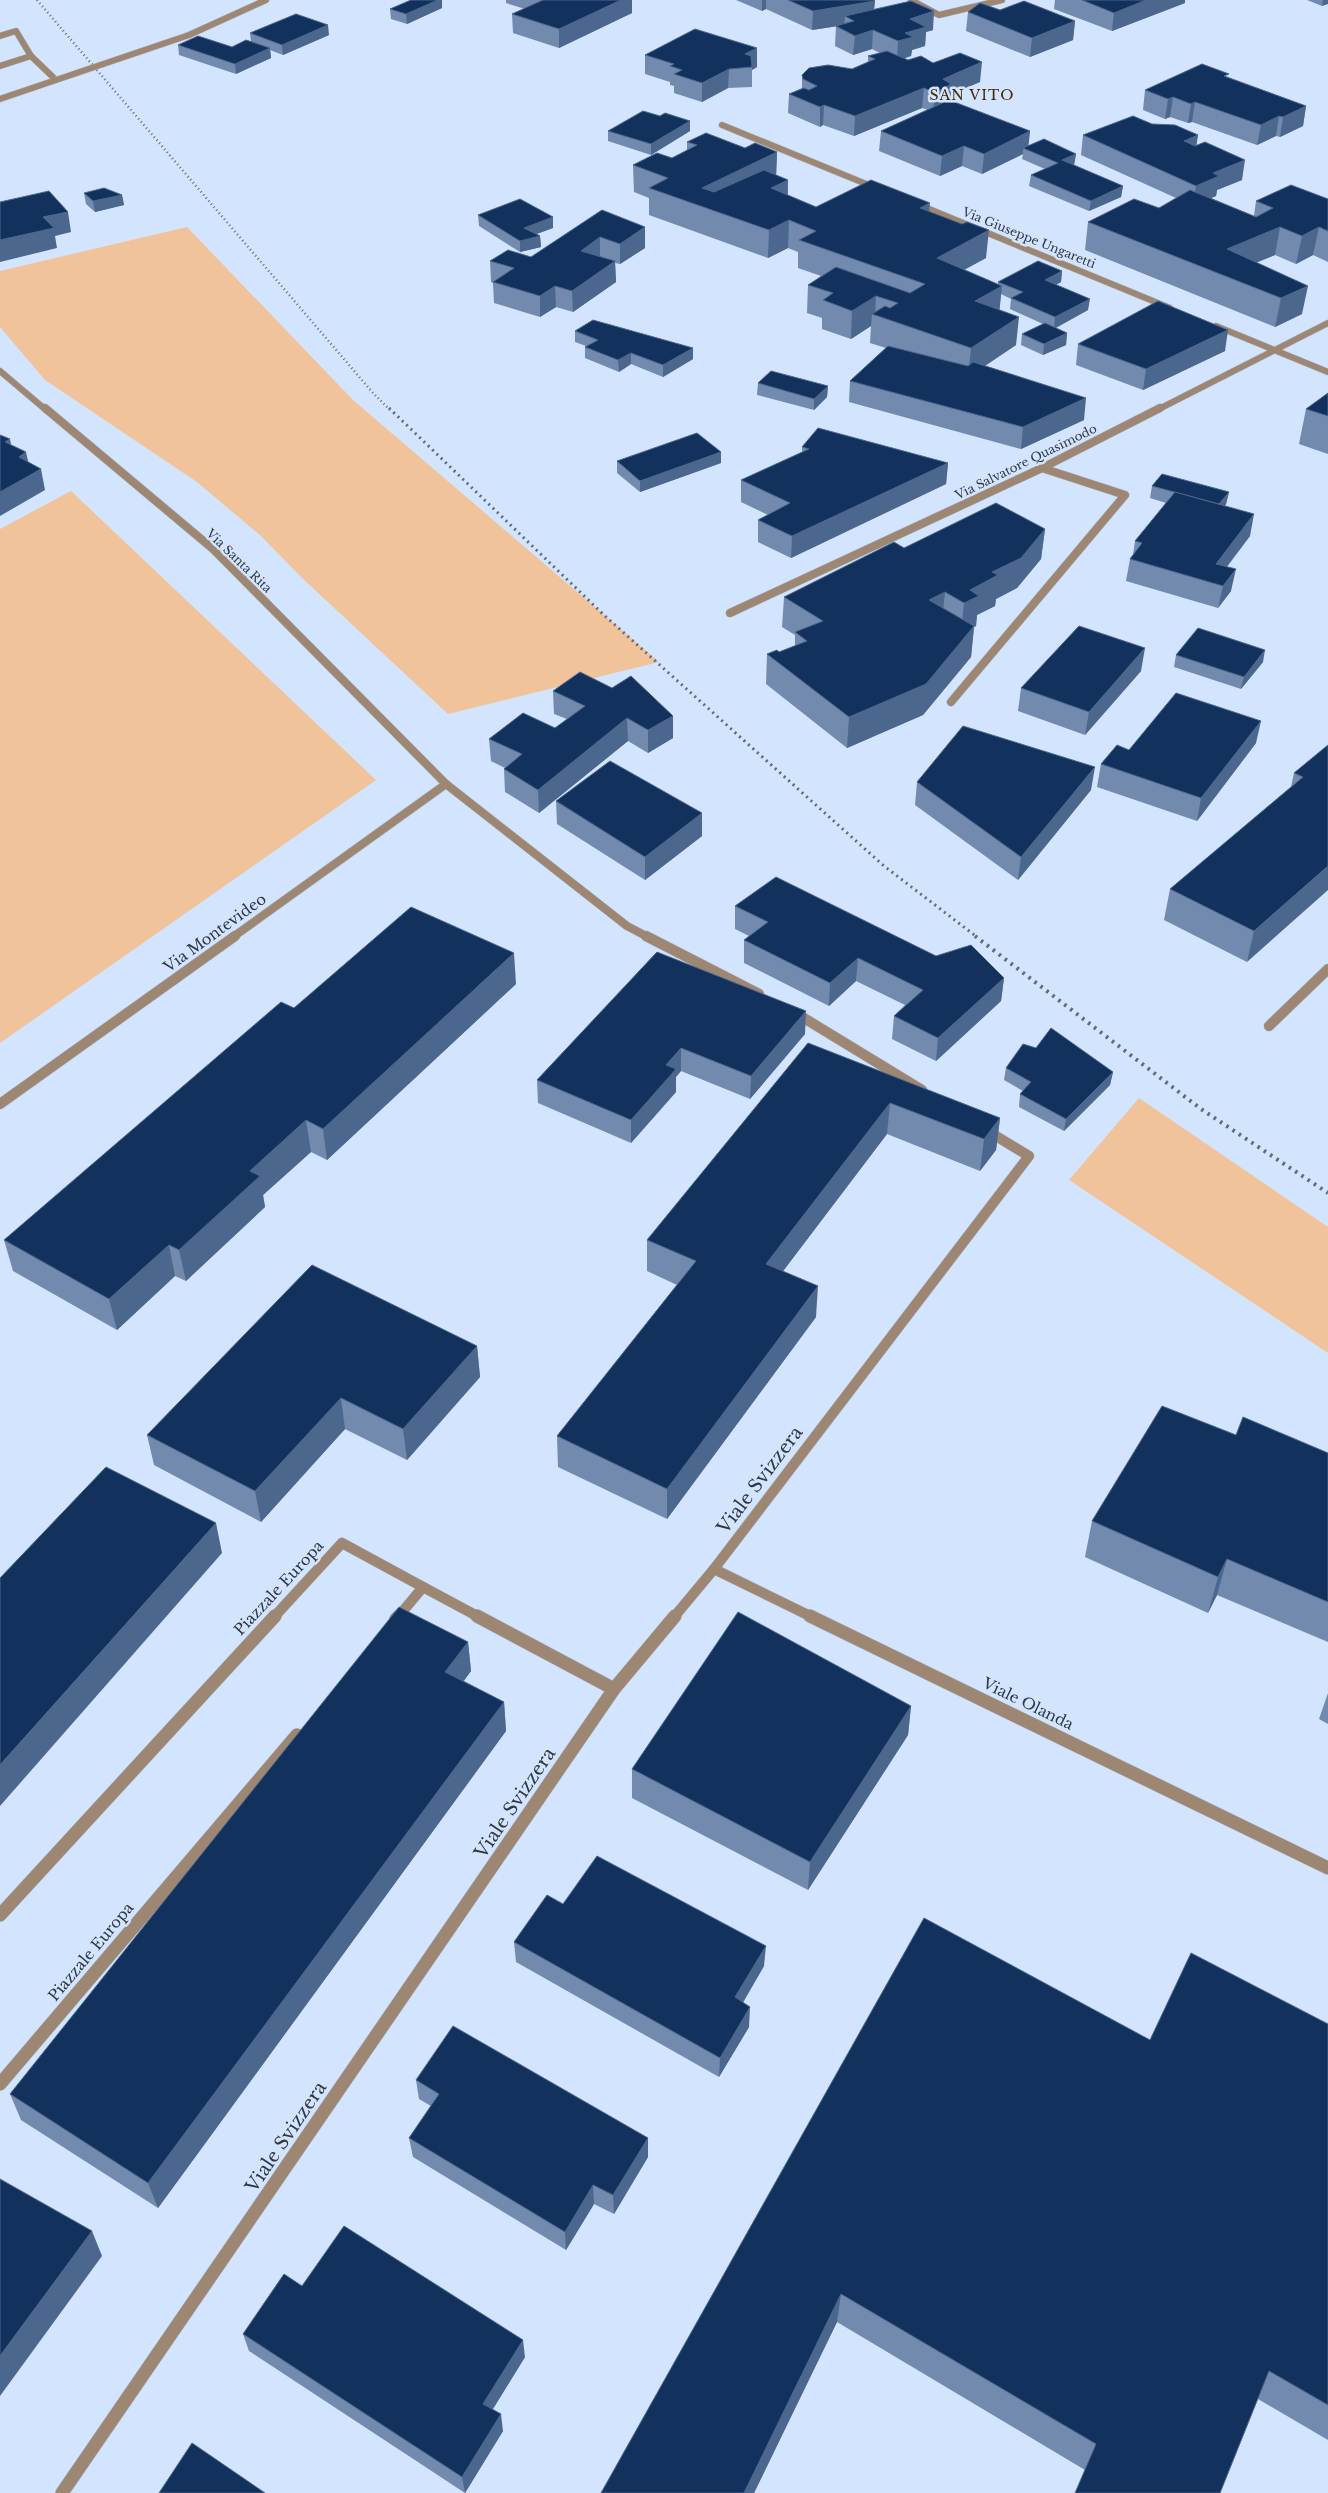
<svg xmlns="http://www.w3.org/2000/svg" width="1328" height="2493" font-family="'Libre Baskerville',serif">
<rect width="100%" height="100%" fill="#d3e4fe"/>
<g fill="#f0c39a">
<polygon points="187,227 353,400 659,662 448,714 301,577 261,536 197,482 45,380 0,327 0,271"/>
<polygon points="71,491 376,780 0,1043 0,529"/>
<polygon points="1139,1098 1328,1227 1328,1353 1069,1180"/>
</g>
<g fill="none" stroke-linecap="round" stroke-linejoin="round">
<defs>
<g id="street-far3">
<polyline points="911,0 939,15 1002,0"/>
<polyline points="189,35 266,0"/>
<polyline points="0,36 16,31 31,56 56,80 0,99"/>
<polyline points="0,66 31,56"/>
<polyline points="722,125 876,188"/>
<polyline points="917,204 1170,308"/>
<polyline points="1216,326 1328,372"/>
<polyline points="0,371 46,410"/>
<polyline points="1157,410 1328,323"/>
</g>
<g id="street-far2">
<polyline points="45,408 213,549 446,784 627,926 648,937"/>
<polyline points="730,613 1042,468 1160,408"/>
<polyline points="951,702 1125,495 1042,468"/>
<polyline points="233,937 446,784"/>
</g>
<g id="street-far1">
<polyline points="646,936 759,994"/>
<polyline points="794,1012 922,1090"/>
<polyline points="1269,1026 1328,969"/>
<polyline points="0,1104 235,936"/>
<polyline points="714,1569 812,1617"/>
<polyline points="423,1587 479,1617"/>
<polyline points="274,1617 342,1543 423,1587 398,1617"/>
<polyline points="674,1617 714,1569 1029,1156 986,1130"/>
</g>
<g id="street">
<polyline points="477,1616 614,1689"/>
<polyline points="810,1616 1328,1868"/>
<polyline points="396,1619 399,1616"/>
<polyline points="0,1915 275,1616"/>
<polyline points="0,2084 297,1735"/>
<polyline points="62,2493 614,1689 675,1616"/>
</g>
</defs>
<use href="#street-far3" stroke="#b2c2d9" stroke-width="7"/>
<use href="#street-far2" stroke="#b2c2d9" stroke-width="9"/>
<use href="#street-far1" stroke="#b2c2d9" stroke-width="11"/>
<use href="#street" stroke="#b2c2d9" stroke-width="14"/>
<use href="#street-far3" stroke="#9d8773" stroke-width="6"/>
<use href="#street-far2" stroke="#9d8773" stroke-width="8"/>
<use href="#street-far1" stroke="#9d8773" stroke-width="10"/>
<use href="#street" stroke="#9d8773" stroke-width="13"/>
<polyline stroke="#606b7c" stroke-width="2.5" stroke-dasharray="1 3" stroke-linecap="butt" points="37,0 373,393 390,410"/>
<polyline stroke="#606b7c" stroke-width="3" stroke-dasharray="2 4" stroke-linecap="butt" points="389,408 604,615 884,866 977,937"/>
<polyline stroke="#606b7c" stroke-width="4" stroke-dasharray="2.5 5" stroke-linecap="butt" points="975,936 1201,1109 1328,1193"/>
<defs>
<polyline id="street-bridge" points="56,80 189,35"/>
</defs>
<use href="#street-bridge" stroke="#b2c2d9" stroke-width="7" stroke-linecap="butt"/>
<use href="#street-bridge" stroke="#9d8773" stroke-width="6"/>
</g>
<g fill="#728aae">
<polygon points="411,0 442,0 442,8 407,24 391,19 390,9"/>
<polygon points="506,0 632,0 632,13 559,48 513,33 512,14 525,9 506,3"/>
<polygon points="736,0 873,0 875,1 874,9 933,30 926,32 925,46 912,50 911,56 904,58 908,60 933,63 980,82 951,94 950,101 1030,131 1028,146 1076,154 1074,165 1123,186 1121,197 1089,211 1029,186 1031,175 1045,169 1022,159 1023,154 982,174 962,166 940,176 879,151 881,131 928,110 922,108 854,136 823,125 820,127 788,113 789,94 802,88 802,75 852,69 868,62 868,56 880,53 872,49 853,55 835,46 836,26 839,26 812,30 766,9 762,11"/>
<polygon points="1055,0 1185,0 1185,3 1112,31 1054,9"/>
<polygon points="1307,0 1328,0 1322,6"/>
<polygon points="1000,10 1075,21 1073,40 1030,57 966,31 968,12"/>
<polygon points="250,33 329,35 283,55 270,50 271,58 236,74 179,55 178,45 232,47 251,42"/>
<polygon points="757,48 757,67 752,70 752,87 728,88 702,102 674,93 674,86 670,85 670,82 645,74 645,55"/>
<polygon points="1228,78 1306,106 1303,126 1280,137 1276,136 1257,145 1192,122 1188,123 1170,117 1165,119 1143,110 1145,90"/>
<polygon points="660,116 690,121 690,131 651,155 608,141 608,131"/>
<polygon points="1152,124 1198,135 1196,145 1242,180 1217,190 1216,196 1211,198 1254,216 1256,201 1328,199 1328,262 1313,255 1296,264 1275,255 1257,262 1302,314 1275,327 1085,250 1088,222 1159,208 1176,198 1081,155 1083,135"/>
<polygon points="687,142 777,152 776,175 788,180 788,195 816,207 929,212 986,258 964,270 998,285 998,282 1062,271 1061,282 1056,285 1088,310 1055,328 1067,333 1066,345 1043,355 1021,345 1022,334 1043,324 1010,309 1011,299 1001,294 999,310 1016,345 985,366 1084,420 1021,449 849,402 850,381 886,348 870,343 871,326 851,339 822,329 822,318 807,313 808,285 821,276 798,268 798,252 788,248 768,258 649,215 649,198 634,192 633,165 672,158 687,151"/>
<polygon points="84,193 122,195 124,205 95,212 86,204"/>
<polygon points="602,210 645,248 620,264 615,263 616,282 573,312 556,307 540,317 494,303 493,283 491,282 490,261 531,257"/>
<polygon points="478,215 553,217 553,228 537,234 540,236 541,247 520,252 479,226"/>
<polygon points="575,331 693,348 693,359 663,377 631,364 619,372 585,358 585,347 586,346 575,342"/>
<polygon points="1078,344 1225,351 1143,390 1076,365"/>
<polygon points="758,383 828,386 827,397 814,410 757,395"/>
<polygon points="1328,393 1328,454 1299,444 1306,409"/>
<polygon points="802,447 948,463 946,484 791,558 758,542 758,520 768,515 741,502 741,480 802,452"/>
<polygon points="721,452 721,463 640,492 617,473 617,461"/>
<polygon points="1152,486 1229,492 1226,504 1225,506 1250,536 1227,567 1231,591 1218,608 1126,581 1130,559 1133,555 1135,541 1166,503 1150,498"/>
<polygon points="1045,529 1041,559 1017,588 996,599 995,606 977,615 976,626 974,627 971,657 923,715 847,748 766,684 767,654 779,652 795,646 795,635 782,627 784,597 904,548"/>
<polygon points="1176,655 1263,662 1241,689 1174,667"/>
<polygon points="1141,671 1085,735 1018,711 1021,688"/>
<polygon points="612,688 673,716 673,738 648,753 628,741 539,813 505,792 504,769 505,768 491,761 489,739 555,728 567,719 554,714 553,691"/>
<polygon points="1256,743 1197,821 1097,787 1101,764 1129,750"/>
<polygon points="1328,745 1247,962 1164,920 1170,889 1291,787 1294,773"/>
<polygon points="917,782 1091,790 1018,880 915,805"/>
<polygon points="556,801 702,813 702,836 645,880 557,824"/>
<polygon points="735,906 936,956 1004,978 1001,1001 936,1061 892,1039 894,1016 905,1005 856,981 829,1006 744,963 744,940 749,936 735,929"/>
<polygon points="657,952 805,1034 750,1099 681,1071 676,1077 676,1092 631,1143 538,1103 537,1080"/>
<polygon points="516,984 327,1160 311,1152 263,1195 265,1207 186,1281 175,1276 117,1330 13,1271 4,1240 294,1008"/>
<polygon points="808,1043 1000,1118 996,1150 980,1171 887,1134 783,1271 816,1317 667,1519 558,1467 557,1436 677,1285 647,1271 647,1240"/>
<polygon points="1006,1068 1113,1072 1110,1085 1064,1131 1019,1107 1020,1094 1023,1091 1004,1080"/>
<polygon points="477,1346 480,1377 407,1460 345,1429 261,1522 154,1465 147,1435"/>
<polygon points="1236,1435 1328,1453 1328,1642 1217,1595 1208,1613 1085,1557 1092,1521"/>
<polygon points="468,1642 471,1671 464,1681 504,1702 506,1731 158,2208 21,2120 10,2094"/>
<polygon points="1328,1693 1328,1724 1319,1719"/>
<polygon points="911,1706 908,1735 808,1890 632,1798 632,1769"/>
<polygon points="563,1904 764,1966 743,2003 749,2027 719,2077 516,1962 514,1942"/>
<polygon points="924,1918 1150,2040 1328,2024 1328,2440 1258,2399 1085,2470 837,2322 754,2493 601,2493"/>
<polygon points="416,2080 648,2157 614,2214 594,2204 566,2250 413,2157 409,2138 431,2106 419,2099"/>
<polygon points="302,2286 525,2357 493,2409 503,2431 465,2493 249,2351 243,2334"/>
</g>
<g fill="#4c678d">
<polygon points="438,0 442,0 442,8 407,24 406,14"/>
<polygon points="621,0 632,0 632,13 559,48 559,29"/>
<polygon points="762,0 766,0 766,9 762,11"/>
<polygon points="1146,0 1185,0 1185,3 1112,31 1114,13"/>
<polygon points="1323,0 1328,0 1328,4 1322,6"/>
<polygon points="875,1 873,19 854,21 845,16 844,25 812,30 813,11"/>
<polygon points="934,11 933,30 926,32 925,46 912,50 911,56 897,61 898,41 910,19"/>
<polygon points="1075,21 1073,40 1030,57 1032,38"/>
<polygon points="328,25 329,35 283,55 282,45"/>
<polygon points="873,30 872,49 853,55 855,36"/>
<polygon points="270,48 271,58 236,74 235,64"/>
<polygon points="757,48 757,67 752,70 752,67 745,54"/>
<polygon points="982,62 980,82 951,94 950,103 933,113 935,93 943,79"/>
<polygon points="729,69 728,88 702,102 702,83"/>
<polygon points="924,88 922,108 854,136 855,116"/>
<polygon points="1173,97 1170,117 1165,119 1168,99"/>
<polygon points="1195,102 1192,122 1188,123 1191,104"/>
<polygon points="824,105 823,125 820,127 820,107"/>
<polygon points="1306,106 1303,126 1280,137 1283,117"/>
<polygon points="1279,116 1276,136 1257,145 1261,125"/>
<polygon points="690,121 690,131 651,155 651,144"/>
<polygon points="1030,131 1028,150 1023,148 1023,154 982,174 984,154"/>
<polygon points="1198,135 1195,155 1184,141"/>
<polygon points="964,146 962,166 940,176 942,156"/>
<polygon points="777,152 776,180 713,210 702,188"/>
<polygon points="1076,154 1074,165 1061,171 1062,160"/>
<polygon points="1245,160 1242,180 1217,190 1216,196 1193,206 1196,186 1213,173"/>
<polygon points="788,180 787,208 771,188"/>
<polygon points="1123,186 1121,197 1089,211 1091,201"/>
<polygon points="122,195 124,205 95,212 93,201"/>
<polygon points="930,203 927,230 920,208"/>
<polygon points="68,212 71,232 55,236 57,248 0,262 0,240 43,217"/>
<polygon points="553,217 553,228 525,238 524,228"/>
<polygon points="789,220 788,248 768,258 769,230"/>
<polygon points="645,227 645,248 620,264 620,244"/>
<polygon points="1280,227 1275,255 1224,276 1227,249"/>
<polygon points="1319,227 1313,255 1296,264 1302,236"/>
<polygon points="989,230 986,258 934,286 937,258"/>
<polygon points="540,236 541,247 520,252 520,241"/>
<polygon points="600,237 600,258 581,251"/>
<polygon points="615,261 616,282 573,312 572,291"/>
<polygon points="1062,271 1061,282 1044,291 1045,280"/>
<polygon points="555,286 556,307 540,317 540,296"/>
<polygon points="1002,286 999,315 975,301"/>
<polygon points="1308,286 1302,314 1275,327 1281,298"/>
<polygon points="876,296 875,315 872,314 871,326 851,339 852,311"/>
<polygon points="1090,299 1088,310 1054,329 1055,317"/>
<polygon points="1019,317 1016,345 968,377 971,348"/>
<polygon points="1228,330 1225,351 1143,390 1146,369"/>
<polygon points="1067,333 1066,345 1043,355 1044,344"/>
<polygon points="693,348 693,359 663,377 663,365"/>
<polygon points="631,353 631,364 619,372 618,360"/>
<polygon points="828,386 827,397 814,410 814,399"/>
<polygon points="1086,398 1084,420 1021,449 1023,427"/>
<polygon points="10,439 14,461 5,442"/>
<polygon points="26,452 31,474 41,469 45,490 0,516 0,492 19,457"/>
<polygon points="721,452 721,463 640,492 640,481"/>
<polygon points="948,463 946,484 791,558 792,536"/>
<polygon points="1229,492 1226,504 1217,517 1219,505"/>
<polygon points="1254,514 1250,536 1214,583 1216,564"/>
<polygon points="1045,529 1041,559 1017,588 996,599 995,606 977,615 976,626 974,627 971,657 923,715 847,748 849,717 961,634 964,603 970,590"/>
<polygon points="1236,569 1231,591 1218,608 1223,586"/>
<polygon points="945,592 942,622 929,600"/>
<polygon points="1145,648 1141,671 1085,735 1089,712"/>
<polygon points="1265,650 1263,662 1241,689 1244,677"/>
<polygon points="673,716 673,738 648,753 648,730"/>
<polygon points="627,718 628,741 539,813 538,790"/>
<polygon points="1261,721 1256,743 1197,821 1201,798"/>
<polygon points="1095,767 1091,790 1018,880 1021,857"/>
<polygon points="702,813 702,836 645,880 645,857"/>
<polygon points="1328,866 1328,890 1247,962 1254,931"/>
<polygon points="514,953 516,984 327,1160 323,1129"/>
<polygon points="858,958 856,981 829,1006 830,983"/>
<polygon points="1004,978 1001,1001 936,1061 938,1038"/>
<polygon points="806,1011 805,1034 750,1099 751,1076"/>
<polygon points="681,1048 681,1071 676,1077 676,1092 631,1143 631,1120 666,1065"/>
<polygon points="1113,1072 1110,1085 1064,1131 1066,1119"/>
<polygon points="890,1103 887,1134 765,1295 766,1264"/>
<polygon points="1000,1118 996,1150 980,1171 984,1139"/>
<polygon points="306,1120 311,1152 263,1195 265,1207 186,1281 179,1250 250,1171"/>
<polygon points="169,1245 175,1276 117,1330 109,1299"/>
<polygon points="818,1286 816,1317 667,1519 667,1489"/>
<polygon points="477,1346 480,1377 407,1460 403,1429"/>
<polygon points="341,1398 345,1429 261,1522 255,1491"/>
<polygon points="216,1523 222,1553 0,1806 0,1765"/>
<polygon points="1227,1559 1217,1595 1208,1613 1218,1577"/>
<polygon points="468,1642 471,1671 448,1701 445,1672"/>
<polygon points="504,1702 506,1731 158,2208 148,2183"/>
<polygon points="911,1706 908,1735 808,1890 810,1862"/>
<polygon points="766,1946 764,1966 734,2017 735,1997"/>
<polygon points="750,2007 749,2027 719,2077 720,2058"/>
<polygon points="648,2138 648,2157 614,2214 613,2195"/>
<polygon points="593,2185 594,2204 566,2250 565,2232"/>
<polygon points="92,2231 102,2256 0,2396 0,2356"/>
<polygon points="841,2294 837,2322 754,2493 744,2493"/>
<polygon points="523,2340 525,2357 486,2420 483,2404"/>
<polygon points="501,2414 503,2431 465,2493 462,2477"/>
</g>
<g fill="#12315d" stroke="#4c678d">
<polygon points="411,0 438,0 406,14 390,9"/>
<polygon points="543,0 621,0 559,29 512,14"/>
<polygon points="788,0 873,0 875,1 813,11"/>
<polygon points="1082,0 1146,0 1114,13"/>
<polygon points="911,1 934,11 910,19 926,27 905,33 913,37 898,41 873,30 855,36 836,26 854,21 845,16"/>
<polygon points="1024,1 1075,21 1032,38 968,12 980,3 1000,10"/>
<polygon points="296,14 328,25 282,45 250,33"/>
<polygon points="695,29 757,48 745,54 751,56 752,67 729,69 702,83 674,74 682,70 670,66 674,64 645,55"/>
<polygon points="198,36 232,47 246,40 270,48 235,64 178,45"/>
<polygon points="887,51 908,60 921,56 933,63 960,53 982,62 943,79 951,84 935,93 924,88 855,116 824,105 820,107 789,94 804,88 809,90 817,86 803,79 802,75 809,68 828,65 852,69 875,59 868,56"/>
<polygon points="1202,64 1229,74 1224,76 1306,106 1283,117 1279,116 1261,125 1195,102 1191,104 1173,97 1168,99 1145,90"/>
<polygon points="949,100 1030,131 984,154 964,146 942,156 881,131"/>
<polygon points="643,111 660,116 665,113 690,121 651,144 608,131"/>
<polygon points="1133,116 1152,124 1175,125 1198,135 1184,141 1195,146 1205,142 1245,160 1213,173 1219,176 1196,186 1083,135"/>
<polygon points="706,133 745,148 755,143 777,152 702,188 714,192 764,170 788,180 771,188 816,207 871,180 930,203 920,208 962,224 967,222 989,230 937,258 1002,286 975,301 1019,317 971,348 872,314 885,306 890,308 898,303 876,296 852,311 823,300 833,293 808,285 836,267 910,293 925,284 799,240 816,231 789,220 769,230 649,188 668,178 633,165 657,153 672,158 697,145 687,142"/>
<polygon points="1044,139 1076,154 1062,160 1123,186 1091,201 1031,175 1058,163 1023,148"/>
<polygon points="1291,185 1328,199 1328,231 1319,227 1302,236 1280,227 1227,249 1308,286 1281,298 1088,222 1134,199 1159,208 1190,190 1256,217 1273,208 1256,201"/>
<polygon points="104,188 122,195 93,201 84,193"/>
<polygon points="49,191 68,212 43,217 54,228 0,240 0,202"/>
<polygon points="520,199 553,217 524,228 540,236 520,241 478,215"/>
<polygon points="602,210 645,227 620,244 600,237 581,251 615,261 572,291 555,286 540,296 493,282 514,268 490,261 508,250 531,257"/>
<polygon points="1038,261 1062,271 1045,280 1090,299 1055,317 1011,298 1023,292 998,282"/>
<polygon points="1158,301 1228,330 1146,369 1078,344"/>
<polygon points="593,320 693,348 663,365 631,353 618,360 585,347 598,340 575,331"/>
<polygon points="1045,323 1067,333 1044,344 1022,334"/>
<polygon points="888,346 968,366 973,362 1086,398 1023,427 850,381"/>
<polygon points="771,371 828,386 814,399 758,383"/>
<polygon points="1328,393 1328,416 1306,409"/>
<polygon points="818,428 948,463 792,536 758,520 790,503 741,480 809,449 802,447"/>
<polygon points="697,433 721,452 640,481 617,461"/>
<polygon points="0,435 10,439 5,442 26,452 19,457 41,469 0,492"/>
<polygon points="1162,474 1229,492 1219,504 1152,486"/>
<polygon points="1175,492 1254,514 1216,564 1236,569 1223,586 1130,559 1142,543 1135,541"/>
<polygon points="996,503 1045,529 1021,558 992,572 998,575 970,590 979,596 964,603 945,592 929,600 974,626 926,684 849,717 767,654 777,650 779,652 807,641 795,632 823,621 784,597 894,542 904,548"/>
<polygon points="1079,626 1145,648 1089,712 1021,688"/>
<polygon points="1198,628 1265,650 1244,677 1176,655"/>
<polygon points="580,672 612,688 631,676 673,716 648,730 627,718 538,790 504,769 522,754 489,739 523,713 555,728 585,706 553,691"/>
<polygon points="1176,693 1261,721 1201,798 1101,764 1117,745 1129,750"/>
<polygon points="963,726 1095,767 1021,857 917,782"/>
<polygon points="1328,745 1328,866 1254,931 1170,889 1303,777 1294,773"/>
<polygon points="610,761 702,813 645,857 556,801"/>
<polygon points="776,877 936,956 971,945 1004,978 938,1038 894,1016 923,990 858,958 830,983 744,940 768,922 735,906"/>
<polygon points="411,907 514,953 323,1129 306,1120 250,1171 260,1176 179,1250 169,1245 109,1299 4,1240 281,1002 294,1008"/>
<polygon points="657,952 806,1011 751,1076 681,1048 666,1065 676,1069 631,1120 537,1080"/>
<polygon points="1051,1028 1113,1072 1066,1119 1020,1094 1031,1082 1006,1068 1023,1044 1036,1048"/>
<polygon points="808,1043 1000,1118 984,1139 890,1103 766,1264 818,1286 667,1489 557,1436 696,1261 647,1240"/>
<polygon points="312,1265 477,1346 403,1429 341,1398 255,1491 147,1435"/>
<polygon points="1162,1406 1236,1435 1243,1417 1328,1453 1328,1602 1227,1559 1218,1577 1092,1521"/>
<polygon points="106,1467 216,1523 0,1765 0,1578"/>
<polygon points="399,1607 468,1642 445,1672 504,1702 148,2183 10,2094"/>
<polygon points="738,1612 911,1706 810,1862 632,1769"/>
<polygon points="597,1856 766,1946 735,1997 750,2007 720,2058 514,1942 547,1895 563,1904"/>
<polygon points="924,1918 1150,2040 1191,1953 1328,2024 1328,2405 1269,2371 1220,2493 1075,2493 1096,2444 841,2294 744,2493 601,2493"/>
<polygon points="453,2026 648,2138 613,2195 593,2185 565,2232 409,2138 439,2094 416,2080"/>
<polygon points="0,2179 92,2231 0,2356"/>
<polygon points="344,2226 523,2340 483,2404 501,2414 462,2477 243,2334 284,2274 302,2286"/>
<polygon points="192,2443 265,2493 159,2493"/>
</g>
<g text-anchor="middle" stroke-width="5" stroke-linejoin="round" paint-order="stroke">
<g font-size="12" fill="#303845" stroke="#d3e4fe">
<text transform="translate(1029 238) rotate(22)" y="4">Via Giuseppe Ungaretti</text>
<text transform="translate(1026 462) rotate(-26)" y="4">Via Salvatore Quasimodo</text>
<text transform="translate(239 561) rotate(44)" y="4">Via Santa Rita</text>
</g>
<g font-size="14" letter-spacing="1" fill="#45290a" stroke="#d3e4fe">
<text x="972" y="100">SAN VITO</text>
</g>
<g font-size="15" fill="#303845" stroke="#d3e4fe">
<text transform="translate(215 933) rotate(-36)" y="5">Via Montevideo</text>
<text transform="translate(279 1588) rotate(-47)" y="5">Piazzale Europa</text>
<text transform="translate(1028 1704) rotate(26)" y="5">Viale Olanda</text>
<text transform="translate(91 1952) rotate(-50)" y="5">Piazzale Europa</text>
</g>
<g font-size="18" fill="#303845" stroke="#d3e4fe">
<text transform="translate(760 1480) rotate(-53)" y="6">Viale Svizzera</text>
<text transform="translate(515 1803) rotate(-56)" y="6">Viale Svizzera</text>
<text transform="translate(286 2137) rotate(-56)" y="6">Viale Svizzera</text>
</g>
</g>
</svg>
